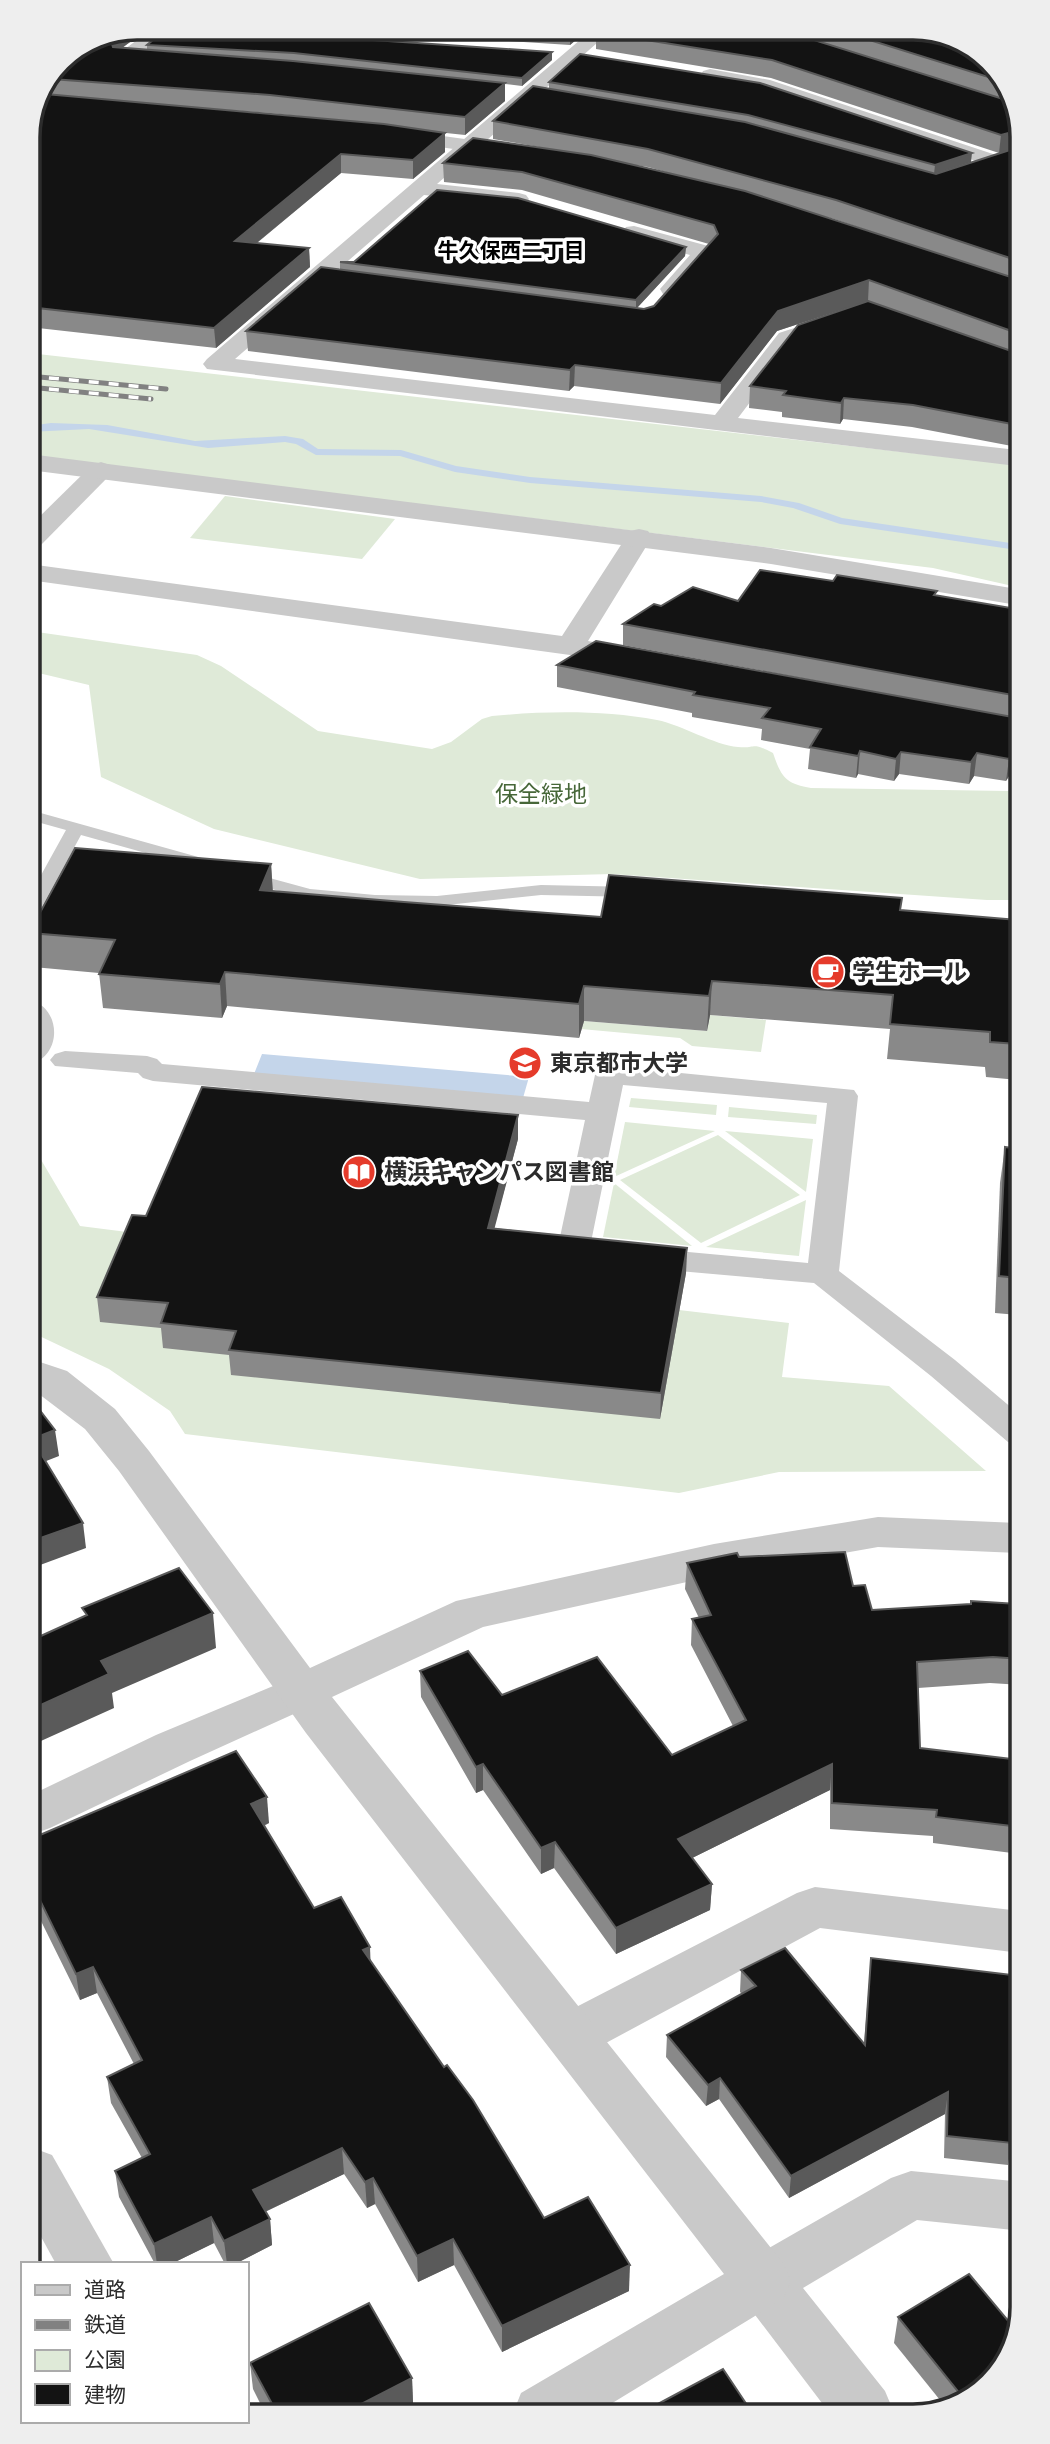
<svg xmlns="http://www.w3.org/2000/svg" width="1050" height="2444" font-family="'IBM Plex Sans','Noto Sans JP',sans-serif">
<rect width="100%" height="100%" fill="#fff"/>
<g fill="#dfead8">
<polygon points="29,353 1017,465 1017,587 933,568 29,456"/>
<polygon points="225,496 395,519 362,559 190,538"/>
<path d="M30 631 197 655 221 666 318 731 432 749 451 742 482 719 492 716C546 711 603 710 657 720 682 725 714 745 738 747 757 749 750 741 773 753 781 777 786 784 811 788L1008 791 1018 778V900H987L612 874 420 879 214 829 101 777 89 685 30 671Z"/>
<polygon points="710,1015 766,1020 761,1052 692,1046 680,1038 581,1029 584,1021 707,1031"/>
<polygon points="631,1098 717,1105 716,1115 629,1107"/>
<polygon points="729,1107 817,1115 816,1124 728,1117"/>
<polygon points="625,1122 715,1131 614,1177"/>
<polygon points="725,1131 813,1139 806,1192"/>
<polygon points="718,1135 800,1195 701,1243 620,1180"/>
<polygon points="31,1137 40,1158 80,1226 135,1233 171,1329 238,1356 660,1418 679,1310 789,1323 782,1377 889,1386 986,1471 779,1472 679,1493 185,1434 170,1411 109,1369 31,1332"/>
<polygon points="614,1183 692,1246 603,1237"/>
<polygon points="806,1200 799,1256 706,1247"/>
</g>
<polygon fill="#c4d5ea" points="262,1054 529,1077 523,1098 254,1074"/>
<g fill="none" stroke-linecap="round" stroke-linejoin="round">
<polygon fill="#c4d5ea" fill-rule="evenodd" points="51,423 107,425 195,441 285,436 303,439 318,449 401,450 456,466 530,477 761,496 799,503 842,518 1017,544 1017,550 840,524 793,508 761,502 530,483 455,472 400,456 316,455 296,444 285,442 208,448 89,429 29,432 29,426"/>
<g fill="#c9c9c9" fill-rule="evenodd">
<polygon points="30,810 209,860 212,864 203,869 81,835 39,912 30,917 30,895 66,830 30,820"/>
<polygon points="244,871 310,889 375,895 437,896 541,885 635,887 644,892 635,897 541,895 437,906 375,905 309,899 238,880 235,876 238,872"/>
<path d="M30 1000C62 1008 62 1056 31 1064V1047L36 1032 31 1016Z"/>
</g>
<polygon fill="#c9c9c9" fill-rule="evenodd" points="65,1051 147,1056 157,1059 162,1064 589,1102 595,1075 600,1069 610,1066 854,1090 858,1096 839,1271 955,1360 1020,1415 1020,1446 1008,1442 931,1376 814,1283 645,1268 634,1265 629,1258 634,1251 645,1248 808,1263 827,1103 623,1085 591,1242 611,1246 616,1253 611,1260 600,1263 562,1258 557,1251 585,1120 153,1081 143,1078 138,1073 55,1066 50,1060 55,1054"/>
<g fill="#c9c9c9" fill-rule="evenodd">
<polygon points="153,28 173,28 141,54 166,57 168,61 166,65 117,63 115,59 117,55"/>
<polygon points="594,28 614,28 437,184 519,193 526,195 529,199 526,203 519,205 424,195 235,359 715,415 779,333 837,314 845,316 849,321 845,326 795,343 738,418 1017,450 1017,466 207,369 203,364 207,359"/>
<polygon points="710,69 770,80 1005,158 1008,162 1005,166 991,166 759,89 703,79 701,75 703,71"/>
<polygon points="634,226 712,247 715,252 679,294 663,294 660,289 690,255 626,237 623,232 626,227"/>
<polygon points="101,462 110,465 114,470 110,475 38,548 29,550 29,527 92,465"/>
<polygon points="639,529 648,531 652,537 588,641 644,652 648,658 644,664 634,667 570,655 29,580 29,564 562,636 630,531"/>
<polygon points="302,1674 318,1679 325,1691 318,1703 190,1761 50,1828 33,1834 33,1794 156,1735"/>
<polygon points="815,1887 1021,1911 1021,1953 820,1928 591,2051 572,2057 553,2051 546,2035 553,2019 797,1893"/>
<polygon points="33,2148 52,2155 114,2264 56,2264 34,2224"/>
<polygon points="911,2171 1022,2182 1022,2231 917,2220 803,2288 885,2391 893,2410 828,2411 743,2299 735,2281 743,2263 891,2178"/>
</g>
<g fill="#c9c9c9" fill-rule="evenodd">
<polygon points="46,90 366,117 376,123 366,129 41,101"/>
<polygon points="392,129 516,146 523,148 526,152 523,156 516,158 385,139 382,135 385,131"/>
<polygon points="29,454 771,548 1017,589 1017,605 771,564 29,470"/>
<polygon points="31,1359 67,1371 115,1409 149,1451 310,1668 456,1601 714,1544 878,1517 1020,1523 1020,1553 878,1547 714,1576 483,1627 332,1697 783,2263 791,2281 783,2299 596,2413 513,2413 521,2393 724,2274 306,1733 119,1471 85,1429 31,1388"/>
</g>
<defs>
<g id="rail">
<polyline points="29,376 166,389"/>
<polyline points="29,387 151,399"/>
</g>
</defs>
<use href="#rail" stroke="#818181" stroke-width="5"/>
<use href="#rail" stroke="#fff" stroke-width="3.5" stroke-dasharray="10" stroke-linecap="butt"/>
</g>
<g fill="#898989" fill-rule="evenodd">
<path d="M149 28 122 48 147 50V45L552 52V60L522 86 505 84V101L465 135 427 131 445 152 413 179 341 173 257 243 309 248 310 267 216 348 29 327 28 130 60 60ZM176 106 271 113 317 118Z"/>
<polygon points="309,28 590,28 570,45"/>
<path d="M807 28H920L980 51 1016 102 1017 447 912 427 843 419 840 424 782 417V412L749 408 750 386 868 301 777 331 720 404 574 386 569 391 248 351 246 331 340 269V262H354L686 247 685 256 637 308 644 309 654 306 709 244 522 190 444 182 443 163 539 147 493 139V121L549 89V82L580 54 971 162 936 174 999 153 771 78 596 49V32L801 36 816 41ZM629 164 648 167 673 174ZM804 211 834 219 929 251Z"/>
<polygon points="833,581 937,596 1017,609 1018,761 1006,781 974,776 969,784 899,774 894,781 858,774 856,778 808,769 810,749 761,740 762,729 692,717 692,713 557,687 557,665 991,713 623,645 623,624 661,606 738,601"/>
<polygon points="271,864 273,891 404,902 601,917 901,910 1018,920 1019,1080 986,1077 985,1067 887,1059 890,1029 710,1015 707,1031 584,1021 579,1038 227,1006 222,1018 103,1008 99,973 33,967 30,943 30,931"/>
<polygon points="518,1139 494,1228 687,1248 686,1273 660,1419 231,1375 229,1355 163,1348 161,1328 100,1322 97,1297 146,1216"/>
<polygon points="1005,1147 1019,1149 1019,1315 995,1313 1000,1183"/>
<polygon points="739,1557 853,1586 872,1610 1020,1604 1020,1685 990,1683 918,1688 920,1748 1021,1760 1020,1854 933,1843 933,1836 830,1829 830,1790 692,1858 712,1884 710,1910 616,1954 554,1868 541,1874 483,1790 476,1793 421,1697 420,1671 502,1695 672,1755 733,1726 691,1645 692,1619 699,1618 685,1589 687,1563"/>
<polygon points="269,1823 264,1826 314,1908 370,1947 370,1960 544,2218 629,2291 502,2352 454,2265 418,2282 375,2204 367,2208 344,2174 265,2212 270,2219 272,2245 235,2264 225,2264 214,2243 171,2264 155,2264 119,2197 115,2171 142,2158 111,2103 107,2077 134,2064 97,1993 80,2000 41,1921 33,1924 33,1838"/>
<polygon points="871,1958 1021,1976 1022,2154 1010,2153 1008,2165 944,2158 945,2114 789,2198 719,2099 706,2106 666,2057 667,2035 742,1994 740,1992 741,1970 864,2044"/>
<polygon points="898,2317 1000,2373 948,2410 894,2343"/>
<polygon points="250,2363 412,2378 413,2403 393,2414 266,2415 253,2389"/>
</g>
<g fill="#5a5a5a">
<polygon points="137,28 149,28 115,53 111,41 113,38"/>
<polygon points="570,28 590,28 570,45"/>
<polygon points="552,52 552,60 522,86 522,78"/>
<polygon points="505,83 505,101 465,135 465,117"/>
<polygon points="1016,131 1016,149 999,153 1001,135"/>
<polygon points="445,133 445,152 413,179 413,160"/>
<polygon points="972,153 971,162 934,174 935,165"/>
<polygon points="341,154 341,173 236,260 235,241"/>
<polygon points="686,247 685,256 636,309 636,300"/>
<polygon points="309,248 310,267 216,348 214,328"/>
<polygon points="869,280 868,301 777,331 720,404 721,383 778,311"/>
<polygon points="575,365 574,386 569,391 570,370"/>
<polygon points="844,398 843,419 840,424 841,403"/>
<polygon points="1018,743 1018,761 1006,781 1009,759"/>
<polygon points="860,751 858,774 856,778 858,756"/>
<polygon points="901,752 899,774 894,781 896,759"/>
<polygon points="977,753 974,776 969,784 971,762"/>
<polygon points="271,864 273,897 260,890"/>
<polygon points="225,972 227,1006 222,1018 220,984"/>
<polygon points="712,981 710,1015 707,1031 709,996"/>
<polygon points="584,986 584,1021 579,1038 579,1004"/>
<polygon points="518,1115 518,1139 488,1253 488,1228"/>
<polygon points="687,1248 686,1273 660,1419 661,1393"/>
<polygon points="55,1430 59,1456 36,1465 32,1439"/>
<polygon points="83,1523 86,1548 32,1568 32,1541"/>
<polygon points="213,1613 216,1648 112,1693 114,1708 32,1745 32,1709 101,1661"/>
<polygon points="483,1764 483,1790 476,1793 476,1767"/>
<polygon points="832,1764 830,1790 676,1866 678,1839"/>
<polygon points="267,1797 269,1823 253,1830 251,1804"/>
<polygon points="555,1842 554,1868 541,1874 541,1848"/>
<polygon points="712,1884 710,1910 616,1954 616,1928"/>
<polygon points="37,1894 41,1921 33,1924 33,1896"/>
<polygon points="370,1947 371,1974 363,1950"/>
<polygon points="93,1967 97,1993 80,2000 76,1974"/>
<polygon points="720,2078 719,2099 706,2106 708,2085"/>
<polygon points="948,2092 945,2114 789,2198 791,2176"/>
<polygon points="342,2148 344,2174 256,2216 253,2190"/>
<polygon points="373,2178 375,2204 367,2208 365,2182"/>
<polygon points="211,2217 214,2243 171,2264 157,2264 154,2244"/>
<polygon points="270,2219 272,2245 235,2264 227,2264 224,2241"/>
<polygon points="453,2239 454,2265 418,2282 417,2256"/>
<polygon points="630,2265 629,2291 502,2352 502,2326"/>
<polygon points="412,2378 413,2403 393,2414 342,2414"/>
<polygon points="969,2388 967,2396 959,2402 960,2394"/>
</g>
<g fill="#131313" stroke="#5a5a5a" stroke-width="2">
<polygon points="167,28 193,28 552,52 522,78 294,53 147,45"/>
<polygon points="600,28 796,28 801,36 1016,103 1016,131 1001,135 772,60 596,32"/>
<polygon points="831,28 920,28 980,51 1001,81"/>
<polygon points="113,38 111,41 113,47 293,61 505,83 465,117 270,95 52,79 60,60"/>
<polygon points="580,54 760,83 972,153 935,165 748,115 549,82"/>
<polygon points="533,86 745,122 936,174 1016,148 1016,260 836,200 648,149 493,121"/>
<polygon points="45,94 384,124 445,133 413,160 341,154 235,241 309,248 214,328 29,307 28,130"/>
<polygon points="473,138 591,155 745,191 1017,279 1017,333 869,280 778,311 721,383 575,365 570,370 246,331 321,267 644,309 654,306 718,234 714,225 522,172 443,163"/>
<polygon points="437,190 518,198 686,247 636,300 340,262 354,262"/>
<polygon points="868,301 1017,353 1017,425 913,405 844,398 841,403 783,395 786,391 750,386 798,325"/>
<polygon points="760,570 833,581 837,575 937,591 934,595 1017,609 1018,696 623,624 654,604 661,606 693,587 738,601"/>
<polygon points="596,641 1018,718 1018,743 1009,759 977,753 971,762 901,752 896,759 860,751 858,756 810,747 821,729 762,718 770,708 693,695 695,692 557,665"/>
<polygon points="75,848 271,864 260,890 404,902 601,917 609,875 902,898 900,910 1018,920 1019,1044 990,1042 990,1032 890,1024 893,995 712,981 709,996 584,986 579,1004 225,972 220,984 99,974 115,940 30,933 30,931"/>
<polygon points="202,1087 518,1115 488,1228 687,1248 661,1393 229,1350 236,1331 161,1323 168,1303 97,1297 132,1215 146,1216"/>
<polygon points="1005,1147 1019,1149 1019,1278 999,1276"/>
<polygon points="32,1400 55,1430 32,1439 83,1523 32,1541"/>
<polygon points="845,1552 853,1586 865,1585 872,1610 971,1604 971,1601 1020,1604 1020,1659 993,1657 917,1662 920,1748 1021,1760 1021,1827 936,1817 937,1810 832,1803 832,1764 678,1839 712,1884 616,1928 555,1842 541,1848 483,1764 476,1767 420,1671 468,1651 502,1695 597,1657 672,1755 746,1720 692,1619 711,1615 687,1563 737,1553 739,1557"/>
<polygon points="179,1568 213,1613 101,1661 109,1674 32,1709 32,1640 87,1615 82,1608"/>
<polygon points="236,1751 267,1797 251,1804 314,1908 341,1897 370,1947 363,1950 444,2067 447,2065 473,2100 544,2218 588,2197 630,2265 502,2326 453,2239 417,2256 373,2178 365,2182 342,2148 253,2190 270,2219 224,2241 211,2217 154,2244 115,2171 150,2154 107,2077 142,2060 93,1967 76,1974 37,1894 33,1896 33,1838"/>
<polygon points="785,1948 865,2045 871,1958 1021,1976 1022,2132 1012,2131 1012,2143 947,2136 948,2092 791,2176 720,2078 708,2085 667,2035 756,1986 741,1970"/>
<polygon points="969,2274 1015,2329 1000,2373 972,2393 969,2388 960,2394 898,2317"/>
<polygon points="369,2303 412,2378 342,2414 278,2415 250,2363"/>
<polygon points="723,2369 751,2411 643,2412"/>
</g>
<defs>
<symbol id="cafe-disc" viewBox="-11 -11 22 22"><circle r="9.5" fill="#e53b2b" stroke="#fff"/><path d="M-5.5-4.5H6V0H3Q3 3.5 0 3.5H-2.5Q-5.5 3.5-5.5 0ZM3-3.2v2h1.7v-2ZM-6 4.5H4V6H-6Z" fill="#fff"/></symbol>
<symbol id="university-disc" viewBox="-11 -11 22 22"><circle r="9.5" fill="#e53b2b" stroke="#fff"/><path d="M0-5L7-2L0 1L-7-2ZM-4 1L0 2.5L4 1V4Q0 6-4 4Z" fill="#fff"/></symbol>
<symbol id="library-disc" viewBox="-11 -11 22 22"><circle r="9.5" fill="#e53b2b" stroke="#fff"/><path d="M-6-4Q-3-5.5-.7-3.5V5Q-3 3-6 4ZM6-4Q3-5.5 .7-3.5V5Q3 3 6 4Z" fill="#fff"/></symbol>
</defs>
<g fill-rule="evenodd">
<use href="#cafe-disc" x="809" y="953" width="38" height="38"/>
<use href="#university-disc" x="506" y="1044" width="38" height="38"/>
<use href="#library-disc" x="340" y="1153" width="38" height="38"/>
</g>
<g text-anchor="middle" stroke-width="7" stroke-linejoin="round" paint-order="stroke">
<g font-size="21" font-weight="bold" fill="#000" stroke="#fff">
<text x="511" y="258">牛久保西二丁目</text>
</g>
<g font-size="23" fill="#476739" stroke="#fff">
<text x="541" y="802">保全緑地</text>
</g>
<g font-size="23" font-weight="bold" fill="#2c2c2c" stroke="#fff" text-anchor="start">
<text x="852" y="980">学生ホール</text>
<text x="550" y="1071">東京都市大学</text>
<text x="384" y="1180">横浜キャンパス図書館</text>
</g>
</g>
<path d="M0 0H1050V2444H0ZM137 40H913A97 97 0 0 1 1010 137V2307A97 97 0 0 1 913 2404H137A97 97 0 0 1 40 2307V137A97 97 0 0 1 137 40Z" fill="#eee" fill-rule="evenodd"/>
<path fill="none" stroke="#2c2c2c" stroke-width="3.5" d="M137 40H913A97 97 0 0 1 1010 137V2307A97 97 0 0 1 913 2404H137A97 97 0 0 1 40 2307V137A97 97 0 0 1 137 40Z"/>
<rect x="21" y="2262" width="228" height="161" fill="#ffffff" stroke="#ababab" stroke-width="2"/>
<rect x="35" y="2285" width="35" height="10" fill="#c9c9c9" stroke="#ababab" stroke-width="2"/>
<text x="84" y="2297" font-size="21" fill="#2c2c2c">道路</text>
<rect x="35" y="2320" width="35" height="10" fill="#818181" stroke="#ababab" stroke-width="2"/>
<text x="84" y="2332" font-size="21" fill="#2c2c2c">鉄道</text>
<rect x="35" y="2350" width="35" height="21" fill="#dfead8" stroke="#ababab" stroke-width="2"/>
<text x="84" y="2367" font-size="21" fill="#2c2c2c">公園</text>
<rect x="35" y="2384" width="35" height="21" fill="#131313" stroke="#ababab" stroke-width="2"/>
<text x="84" y="2402" font-size="21" fill="#2c2c2c">建物</text>
</svg>
